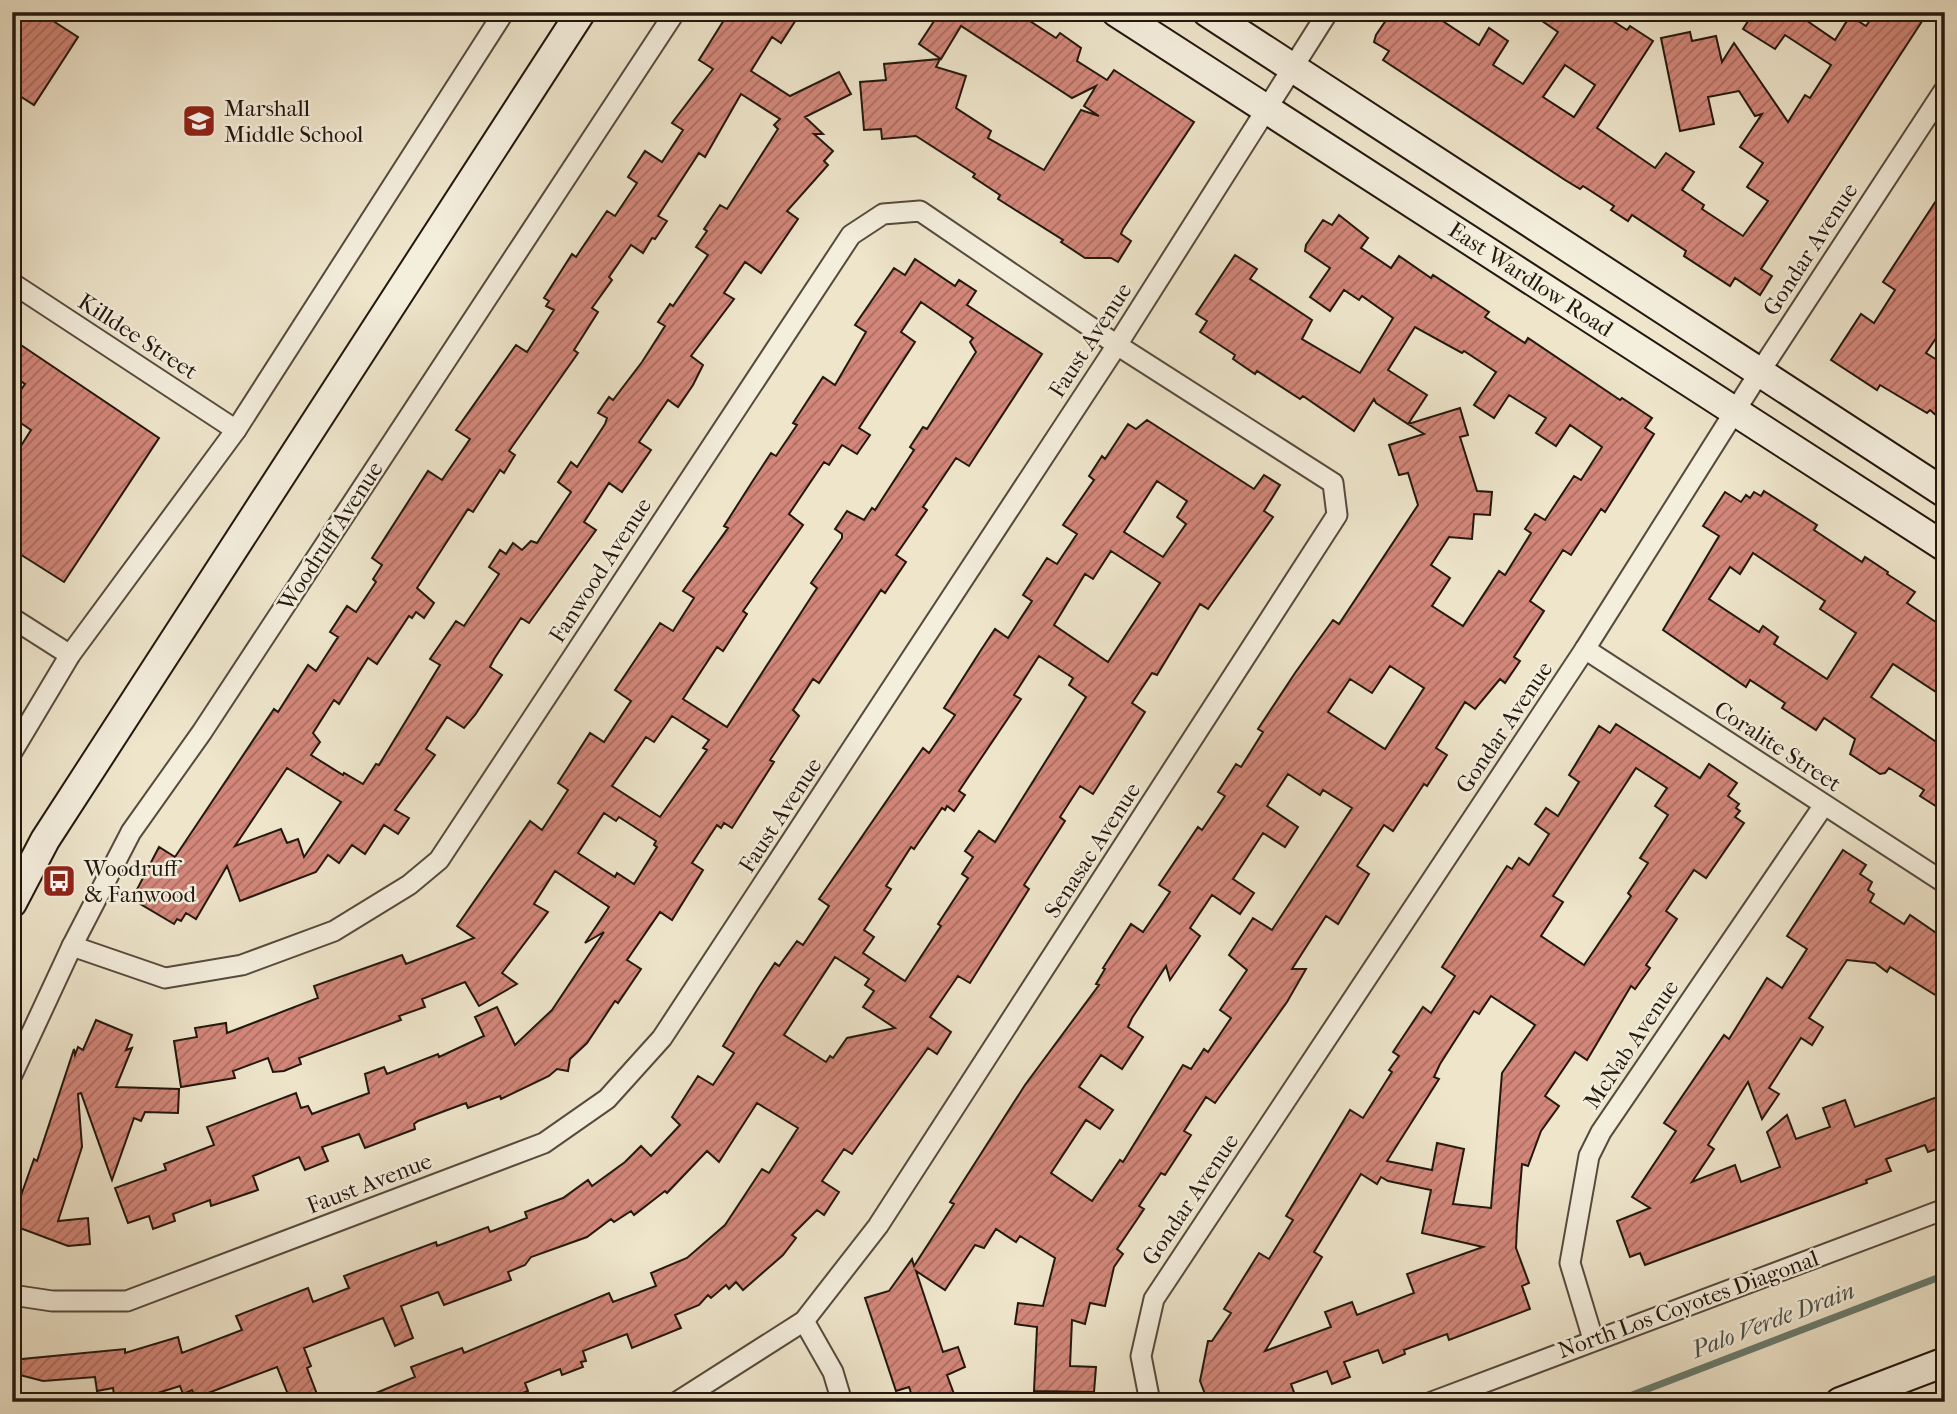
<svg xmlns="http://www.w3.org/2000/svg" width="1957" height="1414" font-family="'IM FELL French Canon',serif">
<defs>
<pattern id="building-hatch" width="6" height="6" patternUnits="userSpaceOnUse" patternTransform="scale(1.75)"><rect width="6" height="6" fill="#d3877a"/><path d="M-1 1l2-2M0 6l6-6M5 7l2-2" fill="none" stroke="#ab6d62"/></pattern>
</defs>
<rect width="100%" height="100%" fill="#eee5cb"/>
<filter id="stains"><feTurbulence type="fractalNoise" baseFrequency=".00286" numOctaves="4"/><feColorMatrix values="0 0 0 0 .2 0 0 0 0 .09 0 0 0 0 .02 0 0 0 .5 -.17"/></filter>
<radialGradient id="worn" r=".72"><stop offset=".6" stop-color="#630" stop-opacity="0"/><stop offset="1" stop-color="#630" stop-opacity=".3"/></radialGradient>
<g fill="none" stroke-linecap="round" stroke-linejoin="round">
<polyline stroke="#6a7c70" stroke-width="7" points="1614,1402 1945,1275"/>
</g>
<g fill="url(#building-hatch)" stroke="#23170e" stroke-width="2" fill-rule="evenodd">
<polygon points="12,12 39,12 78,37 34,105 12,91"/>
<path d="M729 12H801L781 43 772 37 751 71 790 96 839 72 851 94 805 117 823 134H814L833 151 824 161 828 165 787 211 798 219 761 273 745 262 724 293 734 299 691 356 703 365 693 385 678 407 668 400 639 442 651 450 622 492 609 483 584 522 596 530 529 623 521 618 494 659 490 667 502 675 475 715 464 728 447 717 426 749 435 755 395 810 409 818 398 834 384 825 365 854 352 845 339 863 328 855 316 872 240 901 227 866 196 919 186 913 181 921 177 919 174 924 132 899 159 847 175 857 274 709 278 712 308 665 316 671 338 637 330 632 347 606 356 612 376 582 373 579 382 565 372 558 428 471 442 480 470 439 456 430 516 345 527 352 554 310 546 306 549 301 544 298 572 254 576 257 607 211 615 216 637 183 628 177 645 151 662 162 683 130 672 123 713 69 699 60ZM741 94 780 119 774 125 778 129 727 209 720 205 704 229 707 231 696 247 708 255 673 306 670 304 658 322 665 326 642 362 613 400 609 397 598 413 607 418 605 424 577 467 571 462 558 482 571 492 537 543 531 541 522 550 513 543 506 554 500 550 489 567 499 574 464 626 456 621 430 659 440 665 379 765 376 764 363 784 344 773 343 775 311 755 320 742 313 733 334 700 339 704 368 658 377 664 409 616 412 618 416 612 424 618 434 603 417 588 468 509 473 512 500 470 504 473 515 455 509 451 578 353 574 350 598 312 592 308 612 280 609 277 631 245 643 253 652 238 655 239 667 221 658 216 699 153 705 157ZM287 768 341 802 304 857 298 839 287 843 281 829 235 846Z"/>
<polygon points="940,12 1016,12 1056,38 1060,33 1081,48 1077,61 1107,80 1114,70 1194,122 1123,229 1121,234 1131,241 1118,262 1111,258 1085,258 1061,242 1063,240 998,199 1000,195 973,177 975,174 916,136 882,139 881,129 864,130 860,82 886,80 884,64 940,59 936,67 966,76 956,108 991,131 988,138 1044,170 1081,110 1099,116 1084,106 1096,86 1072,98 961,26 941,59 919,44"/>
<path d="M1396 12H1429L1479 45 1489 28 1508 41 1493 65 1523 84 1558 32 1529 12H1599L1627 30 1630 26 1653 41 1597 128 1655 168 1666 153 1694 172 1682 190 1704 205 1702 209 1743 236 1768 201 1747 187 1763 163 1740 147 1762 114 1755 116 1739 91 1708 97 1714 124 1680 131 1661 38 1690 32 1692 41 1716 36 1722 62 1734 43 1788 122 1805 95 1810 98 1831 65 1785 35 1775 49 1743 29 1754 12H1794L1835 40 1850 16 1866 26 1876 12H1928L1761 269 1772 276 1760 295 1735 278 1730 286 1684 256 1686 251 1632 215 1628 221 1611 210 1614 206 1583 186 1580 189 1565 180 1383 60 1389 51 1374 42 1376 35 1389 16 1392 18ZM1565 65 1595 85 1574 117 1543 97Z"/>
<polygon points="1945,187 1945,284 1936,298 1945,304 1945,325 1926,353 1945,365 1945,423 1930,410 1927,413 1880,385 1877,390 1831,360 1861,314 1874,323 1895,290 1883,282"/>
<path d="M1339 215 1368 238 1361 248 1391 268 1399 256 1431 278 1433 275 1489 312 1485 317 1525 343 1528 338 1620 400 1622 398 1652 418 1645 428 1654 434 1605 512 1601 509 1571 555 1563 550 1530 601 1544 611 1514 657 1520 661 1505 683 1500 679 1475 709 1465 702 1436 748 1447 755 1427 786 1424 784 1393 831 1384 825 1357 866 1369 874 1338 924 1326 916 1292 969H1306L1287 1002 1215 1103 1206 1097 1184 1131 1191 1135 1165 1175 1161 1173 1139 1206 1144 1209 1117 1249 1123 1254 1114 1267 1105 1306 1090 1303 1085 1324 1072 1320 1070 1366 1096 1367 1094 1392 1034 1391 1037 1327 1015 1324 1018 1303 1043 1306 1055 1258 1020 1236 1016 1242 996 1229 984 1248 975 1245 945 1290 916 1271 943 1352 958 1347 965 1367 947 1375 954 1394 932 1402H914L909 1387 896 1391 865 1298 889 1291 912 1259 914 1266 954 1204 950 1202 1025 1085 1099 985 1096 984 1105 969 1103 968 1131 924 1143 932 1170 892 1159 885 1198 827 1202 830 1225 796 1218 792 1236 764 1241 767 1263 732 1258 729 1295 673 1333 620 1339 624 1418 505 1408 473 1399 475 1389 445 1424 434 1408 424 1460 408 1468 435 1460 437 1477 491 1492 492 1490 515 1474 514 1472 539 1449 537 1431 565 1450 578 1432 606 1463 626 1499 571 1505 575 1531 533 1525 529 1535 514 1545 520 1574 476 1581 480 1602 447 1570 425 1556 446 1536 433 1546 418 1509 395 1494 418 1474 405 1496 372 1464 351 1462 353 1415 327 1388 370 1427 395 1408 424 1376 403 1374 399 1354 431 1303 396 1300 399 1257 371 1255 374 1233 359 1235 355 1200 332 1207 321 1196 314 1235 255 1257 269 1250 279 1312 320 1302 339 1360 373 1393 318 1362 296 1359 300 1344 290 1330 311 1310 297 1330 268 1305 251 1306 245 1323 220 1332 225ZM1390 666 1424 688 1385 749 1328 712 1350 679 1372 693ZM1288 774 1320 795 1323 790 1352 808 1272 930 1253 918 1229 955 1247 970 1220 1010 1231 1018 1208 1052 1204 1049 1191 1069 1183 1065 1123 1162 1120 1160 1092 1201 1051 1173 1086 1120 1100 1129 1113 1110 1079 1087 1101 1055 1122 1069 1143 1037 1128 1027 1132 1018 1166 966 1170 980 1200 936 1190 928 1212 895 1240 914 1254 893 1233 879 1263 833 1285 847 1298 827 1267 806Z"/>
<path d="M915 259 955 286 959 280 976 291 967 305 1042 354 969 466 956 458 923 507 927 510 896 555 906 562 885 593 881 590 819 683 813 679 793 710 799 716 770 760 774 762 732 828 724 823 721 828 717 825 692 863 703 870 672 920 660 912 627 960 641 969 618 1003 615 1001 587 1043 570 1059 568 1071 557 1069 549 1076 501 1099 500 1096 468 1108 466 1103 418 1121 414 1124 415 1129 365 1148 359 1134 322 1147 328 1161 305 1170 299 1157 253 1176 258 1190 211 1206 210 1200 173 1214 175 1221 153 1229 149 1216 128 1223 115 1188 166 1170 164 1164 214 1145 207 1127 296 1093 301 1108 308 1106 312 1114 369 1093 365 1074 384 1067 387 1074 438 1054 439 1057 484 1036 475 1017 497 1007 515 1045 552 1010 604 932 585 943 609 907 555 871 534 904 548 912 502 973 517 984 479 1006 465 982 422 999 425 1007 399 1016 401 1020 299 1058 301 1064 284 1071 273 1072 268 1058 233 1071 235 1078 181 1087 174 1041 197 1037 195 1028 226 1023 227 1033 318 998 314 986 402 955 406 964 474 938 457 926 530 821 542 830 568 790 558 783 590 733 604 742 631 701 615 690 660 623 673 631 694 598 683 591 728 528 724 526 754 479 771 453 776 456 797 425 793 423 823 377 835 385 866 332 855 325 894 268 905 275ZM921 302 973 338 970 342 976 352 927 429 923 427 910 447 914 450 875 510 872 508 864 520 847 511 835 529 842 534V538L811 583 817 588 727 727 683 699 717 647 723 651 747 614 743 611 803 525 789 514 824 462 829 465 842 445 857 454 870 435 859 428 915 342 901 332ZM672 716 709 740 703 748 707 750 660 817 612 786 646 737 654 742ZM604 813 616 821 619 817 656 841 654 845 657 847 634 884 617 873 615 877 578 853Z"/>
<polygon points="12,339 159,438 64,582 12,549 12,460 31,430 12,417 12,403 25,384 12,375"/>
<path d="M1147 420 1254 489 1264 475 1280 485 1264 511 1273 517 1208 609 1200 604 1157 675 1152 673 1132 703 1145 712 1093 794 1080 786 1060 817 1065 821 1024 885 1029 889 970 983 958 976 930 1017 951 1032 937 1054 928 1048 852 1154 844 1149 822 1181 839 1192 824 1215 817 1210 792 1235 796 1238 783 1255 743 1290 736 1282 729 1289 726 1285 711 1298 708 1295 699 1305 675 1315 681 1328 632 1348 627 1334 583 1351 586 1361 581 1362 583 1367 562 1375 560 1369 525 1383 528 1391 499 1402H354L415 1377 411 1367 462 1348 464 1353 609 1293 613 1302 656 1286 651 1273 687 1258 725 1225 762 1169 769 1173 798 1128 757 1103 719 1162 707 1151 667 1193 665 1191 634 1215 631 1211 614 1222 611 1219 587 1237 531 1257 525 1265 508 1272 511 1280 444 1305 438 1292 401 1306 413 1338 395 1346 383 1318 304 1348 311 1366 307 1368 320 1402H291L277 1367 195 1398 192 1390 183 1394 180 1386 145 1397 146 1402H115L113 1388 97 1391 95 1377 43 1381 12 1373V1360L125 1349V1353L178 1337 182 1353 242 1330 236 1316 308 1288 313 1302 349 1288 344 1276 436 1242 437 1246 488 1227 490 1232 527 1218 525 1212 563 1198 588 1180 592 1186 625 1162 641 1146 651 1156 680 1125 672 1117 698 1076 713 1085 734 1053 723 1046 759 987 775 963 779 966 797 941 803 945 829 906 819 899 923 748 929 753 955 715 944 708 981 650 995 629 1008 638 1032 601 1023 595 1047 558 1057 564 1077 534 1063 525 1094 480 1089 476 1102 456 1105 459 1128 424 1136 429ZM1157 481 1187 501 1177 517 1186 524 1163 557 1124 532ZM1111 551 1160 583 1108 662 1054 625 1085 574 1093 579ZM1039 656 1073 678 1069 685 1086 697 995 842 979 831 965 851 973 857 962 874 968 878 938 924 941 926 905 981 863 953 874 937 864 930 891 889 886 886 911 847 914 849 942 808 945 810 947 806 954 811 965 795 959 791 1021 699 1014 695ZM835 957 869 979 865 985 874 991 863 1007 895 1028 847 1038 833 1058 830 1056 826 1062 784 1035Z"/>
<path d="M1764 491 1817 525 1814 530 1862 562 1865 557 1888 572 1887 574 1915 592 1907 603 1945 628V698L1893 664 1871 697 1945 748V812L1920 796 1924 790 1889 768 1885 773 1880 774 1850 754 1855 739 1824 718 1816 730 1782 708 1785 703 1750 680 1746 687 1663 630 1719 536 1703 526 1725 492 1741 502 1746 495 1750 498 1754 492 1761 496ZM1753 553 1825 601 1820 609 1856 633 1827 679 1774 644 1778 637 1763 626 1759 632 1709 599 1730 567 1740 574Z"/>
<path d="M1616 724 1700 778 1709 764 1737 783 1728 796 1739 804 1736 808 1740 811 1735 817 1744 823 1706 878 1694 870 1666 911 1677 919 1646 965 1650 968 1635 989 1631 986 1587 1060 1575 1052 1545 1096 1559 1106 1541 1131 1528 1166 1522 1164 1517 1225 1516 1248 1529 1283 1522 1286 1530 1309 1449 1340 1447 1334 1404 1350 1405 1354 1383 1363 1378 1350 1344 1362 1350 1377 1332 1384 1327 1371 1291 1384 1296 1398 1285 1402H1208L1200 1381 1208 1341H1212L1231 1313 1224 1309 1259 1253 1269 1259 1293 1220 1286 1216 1350 1110 1363 1118 1392 1072 1389 1070 1399 1056 1393 1052 1423 1007 1431 1013 1455 976 1442 967 1507 866 1512 869 1519 858 1529 865 1549 834 1535 824 1546 808 1558 816 1579 782 1569 775 1599 726 1610 733ZM1636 768 1667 788 1655 806 1668 815 1640 858 1648 863 1628 893 1631 896 1584 965 1541 936 1563 902 1553 896ZM1491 996 1535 1025 1502 1073 1491 1208 1453 1204 1464 1149 1437 1143 1432 1170 1387 1161 1439 1079 1434 1077 1440 1064 1474 1011 1479 1014ZM1361 1174 1377 1184 1381 1177 1388 1181 1431 1190 1422 1233 1483 1247 1407 1274 1414 1293 1357 1315 1352 1302 1325 1312 1331 1327 1265 1351 1322 1257 1314 1252Z"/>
<polygon points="1843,850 1866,865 1860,874 1872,882 1868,890 1874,894 1870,902 1904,924 1910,915 1945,939 1945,1001 1890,967 1887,972 1875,963 1847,960 1809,1018 1823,1027 1812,1045 1801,1038 1769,1088 1779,1094 1762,1119 1748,1082 1708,1145 1714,1149 1692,1182 1735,1165 1741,1182 1780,1167 1767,1132 1787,1115 1796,1139 1830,1127 1823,1108 1845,1100 1855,1127 1940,1096 1945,1109 1945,1146 1928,1152 1925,1145 1886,1159 1891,1171 1866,1180 1867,1183 1645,1265 1640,1253 1630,1257 1617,1221 1650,1208 1632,1197 1676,1131 1664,1123 1724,1035 1729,1039 1767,978 1782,988 1807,949 1787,936"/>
<polygon points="96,1020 132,1035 126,1050 132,1048 116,1087 179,1089 178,1113 145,1112 141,1121 134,1118 112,1180 81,1093 78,1094 82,1147 58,1221 88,1218 90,1244 68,1246 12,1225 17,1225 20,1217 14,1215 34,1159 37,1161 74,1049 75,1055 78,1047 83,1050"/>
</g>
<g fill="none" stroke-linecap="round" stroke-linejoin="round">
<defs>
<g id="street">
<polyline points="12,283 236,430"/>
<polyline points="12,618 70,655"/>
<polyline points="1585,649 1945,883"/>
<polyline points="12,752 70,655 236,430 504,12"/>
<polyline points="72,946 165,978 242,965 334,931 409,885 439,860 851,235 883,214 920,211 1117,345 1333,483 1337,515 878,1226 804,1321 677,1402"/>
<polyline points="12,1075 72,946 131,832 202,732 675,12"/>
<polyline points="12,1295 52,1301 127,1301 544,1143 607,1099 662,1038 1117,345 1328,12"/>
<polyline points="804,1321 833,1372 842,1402"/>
<polyline points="1593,1339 1570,1263 1589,1156 1601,1132 1824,805"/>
<polyline points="1150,1402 1141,1356 1154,1299 1585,649 1759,373 1945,89"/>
<polyline points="1432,1402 1945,1209"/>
</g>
<g id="secondary">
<polyline points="1116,12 1945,547"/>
<polyline points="1207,12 1945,493"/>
<polyline points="12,903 45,840 581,12"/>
<polyline points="1840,1402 1945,1362"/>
</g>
</defs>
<use href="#street" stroke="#564a3d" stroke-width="23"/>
<use href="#secondary" stroke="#23170e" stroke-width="32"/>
<use href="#street" stroke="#f4eedd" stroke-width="19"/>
<use href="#secondary" stroke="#f4eedd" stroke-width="28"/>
</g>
<defs>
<symbol id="school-square" viewBox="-11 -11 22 22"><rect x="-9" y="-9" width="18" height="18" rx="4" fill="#8f2418" stroke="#f4eedd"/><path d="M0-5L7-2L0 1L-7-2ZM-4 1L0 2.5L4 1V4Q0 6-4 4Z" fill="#fff"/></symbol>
<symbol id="bus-square" viewBox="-11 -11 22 22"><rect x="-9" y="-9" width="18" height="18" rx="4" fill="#8f2418" stroke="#f4eedd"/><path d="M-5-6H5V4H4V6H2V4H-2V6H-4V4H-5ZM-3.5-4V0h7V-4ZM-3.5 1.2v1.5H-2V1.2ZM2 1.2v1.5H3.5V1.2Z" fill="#fff"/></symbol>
</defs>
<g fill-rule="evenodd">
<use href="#school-square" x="180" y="102" width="38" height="38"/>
<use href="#bus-square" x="40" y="862" width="38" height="38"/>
</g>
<g text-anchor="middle" stroke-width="5" stroke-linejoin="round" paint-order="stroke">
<g font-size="23" fill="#23170e" stroke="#f4eedd" text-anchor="start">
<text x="224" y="116">Marshall<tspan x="224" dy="26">Middle School</tspan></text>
<text x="84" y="876">Woodruff<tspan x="84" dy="26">&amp; Fanwood</tspan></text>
</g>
<g font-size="23" fill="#23170e" stroke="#f4eedd">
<text transform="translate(1810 249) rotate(-57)" y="8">Gondar Avenue</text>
<text transform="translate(1531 279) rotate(33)" y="8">East Wardlow Road</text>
<text transform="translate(138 336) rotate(33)" y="8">Killdee Street</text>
<text transform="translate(1090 340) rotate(-57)" y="8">Faust Avenue</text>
<text transform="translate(330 536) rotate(-57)" y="8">Woodruff Avenue</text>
<text transform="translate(600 570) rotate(-57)" y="8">Fanwood Avenue</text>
<text transform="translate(1504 727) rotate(-56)" y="8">Gondar Avenue</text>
<text transform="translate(1778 746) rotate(33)" y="8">Coralite Street</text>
<text transform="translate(780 815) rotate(-57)" y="8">Faust Avenue</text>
<text transform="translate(1092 850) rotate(-57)" y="8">Senasac Avenue</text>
<text transform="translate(1631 1044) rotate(-56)" y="8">McNab Avenue</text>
<text transform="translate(369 1183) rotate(-21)" y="8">Faust Avenue</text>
<text transform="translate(1190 1199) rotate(-56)" y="8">Gondar Avenue</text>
<text transform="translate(1688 1304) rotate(-20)" y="8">North Los Coyotes Diagonal</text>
</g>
<g font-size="24" font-style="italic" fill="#4d5247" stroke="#f4eedd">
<text transform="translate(1773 1320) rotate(-21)" y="8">Palo Verde Drain</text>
</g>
</g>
<rect width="1957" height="1414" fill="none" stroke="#eee5cb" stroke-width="42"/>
<rect x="14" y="14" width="1929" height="1386" fill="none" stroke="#23170e" stroke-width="3.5"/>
<rect x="21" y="21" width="1915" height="1372" fill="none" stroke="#23170e" stroke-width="2"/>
<rect width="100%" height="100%" filter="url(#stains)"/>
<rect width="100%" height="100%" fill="url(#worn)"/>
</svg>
